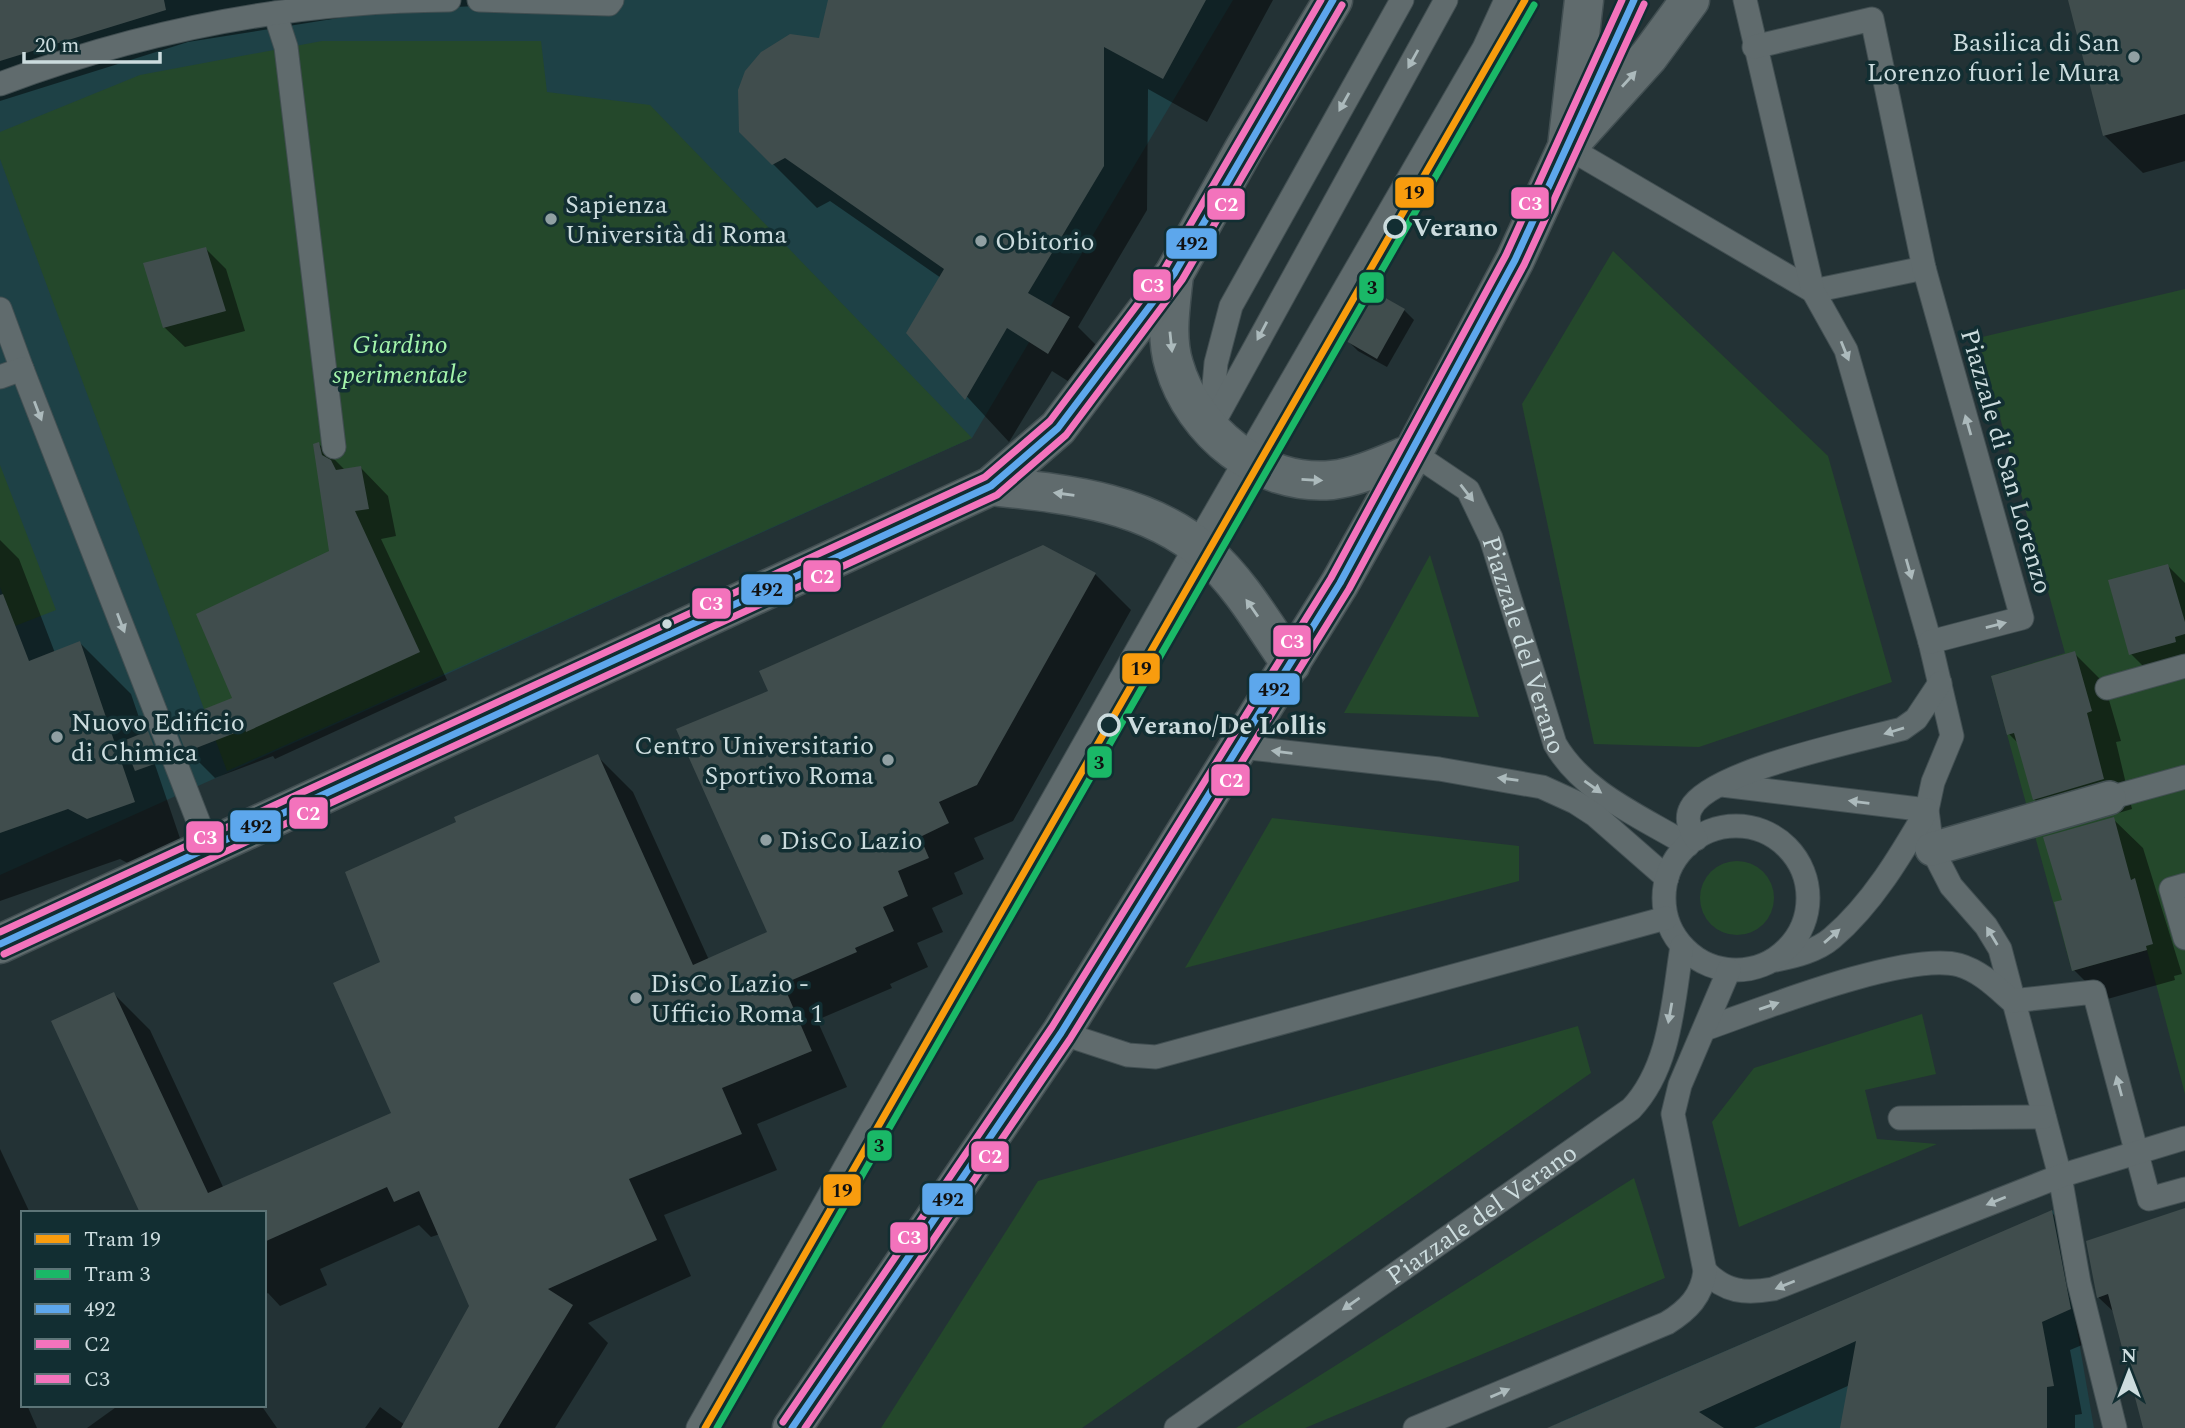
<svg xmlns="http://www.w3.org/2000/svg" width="2185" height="1428" font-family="Spectral,serif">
<rect width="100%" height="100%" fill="#233235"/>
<g fill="#1e4146">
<polygon points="0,0 1233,0 972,438 0,875"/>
<polygon points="2056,1209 2094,1428 1564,1428 1560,1422"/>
</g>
<g fill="#24482b">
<polygon points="322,41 541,41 547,92 650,105 972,438 227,771 0,159 0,132 140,75"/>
<polygon points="1613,251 1828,456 1892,682 1699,747 1594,744 1522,404"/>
<polygon points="2185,289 2185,1094 2147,950 2072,971 1991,676 2065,653 1978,338"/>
<polygon points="0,465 56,610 15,626 0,587"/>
<polygon points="1430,555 1479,717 1344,713"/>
<polygon points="1272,818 1519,846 1519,881 1185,968"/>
<circle cx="1737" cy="898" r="37"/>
<polygon points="1922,1014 1936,1074 1865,1090 1877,1139 1937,1144 1739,1227 1712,1122 1754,1068"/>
<polygon points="1578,1026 1591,1073 1082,1428 881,1428 1038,1181"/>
<polygon points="1634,1178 1665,1278 1305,1428 1236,1428"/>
</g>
<g fill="#0007">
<polygon points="0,0 611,0 389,10 188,42 0,101"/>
<polygon points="829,0 1273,0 1207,122 1148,89 1147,210 1078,327 1113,362 1093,397 1052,371 1009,442 908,333 941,278 830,201 817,208 741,132 821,40"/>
<polygon points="2069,0 2185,0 2185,161 2143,173 2104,135"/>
<polygon points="206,249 226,269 245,331 185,347 164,327"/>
<polygon points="1376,294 1404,310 1414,320 1387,367 1358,351 1348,341"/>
<polygon points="319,444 345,470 361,468 388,496 396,536 381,539 447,680 275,759 273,756 215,778 188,751 234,699 331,552"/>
<polygon points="0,540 19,559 55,653 80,643 131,694 185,853 139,869 120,859 0,901"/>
<polygon points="2168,566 2185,583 2185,665 2151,674 2131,654"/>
<polygon points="1095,574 1131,610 1013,821 974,838 984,859 954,873 963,894 932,908 943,932 917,943 928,967 890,984 892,988 817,1020 847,1087 757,1124 777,1170 664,1215 691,1276 588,1323 608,1343 555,1428 365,1428 380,1407 405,1425 471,1306 440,1234 431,1237 419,1225 320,1269 327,1285 280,1306 268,1293 264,1295 264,1213 142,1213 114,994 150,1030 224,1189 393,1113 382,963 458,823 597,756 633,792 709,960 770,933"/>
<polygon points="2074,653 2104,683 2121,741 2116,742 2132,809 2064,829 2034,799 2019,744 2009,734"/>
<polygon points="2113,819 2143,848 2182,974 2174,976 2175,980 2104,1000 2074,970 2064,901"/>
<polygon points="0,1149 30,1213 23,1213 23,1405 27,1405 37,1428 0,1428"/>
<polygon points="2185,1210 2185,1428 2145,1428 2115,1313 2099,1298 2088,1242"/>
<polygon points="2051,1212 2080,1241 2099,1338 2070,1350 2082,1414 2075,1415 2075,1428 1841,1428 1850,1385 1754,1428 1548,1428"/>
<polygon points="119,1405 261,1405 277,1428 87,1428"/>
</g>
<g fill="#404d4d">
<polygon points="0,0 164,0 166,10 0,61"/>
<polygon points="828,0 1206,0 1163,79 1104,47 1104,166 1028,293 1070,317 1048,354 1007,328 965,400 906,333 944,269 785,158 772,165 739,132 738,90 745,71 761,52 790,34 819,38"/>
<polygon points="2068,0 2185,0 2185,114 2103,136"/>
<polygon points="206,247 226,311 163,328 143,263"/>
<polygon points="1375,292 1405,309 1377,359 1346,341"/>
<polygon points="319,442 322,455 331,460 336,470 361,466 369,509 355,511 420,652 246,732 245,729 186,752 174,721 232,698 196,614 329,551 313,444"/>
<polygon points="1043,545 1096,573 977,785 939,802 949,823 920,837 929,858 898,871 908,896 883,907 894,931 855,948 857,952 783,984 812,1051 722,1088 742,1134 629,1179 657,1240 548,1289 573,1305 498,1428 401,1428 469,1306 419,1191 394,1202 387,1187 264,1242 264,1213 140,1213 51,1021 114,992 208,1193 391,1113 333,983 380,962 345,872 456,822 454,817 598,754 693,965 767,932 676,729 768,691 759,671"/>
<polygon points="2168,564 2185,622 2185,634 2175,637 2176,642 2129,655 2108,580"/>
<polygon points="3,594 29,661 80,641 135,802 87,819 68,809 0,833 0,595"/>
<polygon points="2075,651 2092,711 2087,713 2104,779 2033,800 2014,733 2007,735 1991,676"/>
<polygon points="148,731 160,762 135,771 123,741"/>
<polygon points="2114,817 2131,880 2135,878 2153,944 2146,946 2147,950 2072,971 2054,902 2062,900 2043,837"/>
<polygon points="2185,1208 2185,1428 2143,1428 2108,1294 2097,1298 2086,1241"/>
<polygon points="2052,1210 2071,1309 2042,1322 2054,1386 2047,1387 2047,1428 1840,1428 1856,1341 1699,1412 1724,1428 1547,1428"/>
</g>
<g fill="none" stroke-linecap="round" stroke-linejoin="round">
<defs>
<g id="service">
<polyline points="479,0 609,4 612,0"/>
<polyline points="1634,0 1567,147 1813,291 1924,268"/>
<polyline points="1745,0 1813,291 1846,350 1930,642 1952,736 1933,782 1927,810 1932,849 1951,886 1986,926 2000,949 2060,1176 2079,1283 2115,1428"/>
<polyline points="275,13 286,47 334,447"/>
<polyline points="1754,47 1872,19 1924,268 2022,618 1930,642"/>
<path d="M0 84C144 30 296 1 449 0"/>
<polyline points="0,309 22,369"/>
<polyline points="0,377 22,369 209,849"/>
<polyline points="1211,419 1216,363 1231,306 1402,0"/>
<polyline points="1210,429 1446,0"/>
<path id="s1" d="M1413 453 1468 490 1491 538 1555 744C1583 793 1642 817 1688 845"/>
<polyline points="2107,688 2185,666"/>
<polyline points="1240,747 1439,769 1542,787 1575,802 1595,815 1667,878"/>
<path d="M1722 785 1927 810C1901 855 1872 904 1832 938 1817 951 1795 956 1776 960"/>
<polyline points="2109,798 2185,777"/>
<circle cx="1736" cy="898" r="72"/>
<path d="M1696 839C1690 829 1685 819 1691 808 1710 771 1861 740 1902 729L1916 719 1940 683"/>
<polyline points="2185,885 2171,889 2185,938"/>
<path d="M1705 1029C1759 1010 1907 951 1959 965 1980 971 1996 987 2012 1001L2094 992 2149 1199 2185 1189"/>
<polyline points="1061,1033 1128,1055 1156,1057 1666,918"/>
<polyline points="1900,1118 2044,1117"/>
<path d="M1705 1271C1725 1292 1745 1294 1773 1289L2060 1176 2185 1138"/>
<polyline points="698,1428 1196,546 1484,48 1506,0"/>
<path id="s2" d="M1176 1428 1631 1109C1671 1067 1673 1001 1682 946"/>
<path d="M1415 1428 1667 1323C1688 1310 1702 1296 1705 1271L1673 1114 1680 1085 1729 970"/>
</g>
<polyline id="pedestrian" points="1932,849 2109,798"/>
<path id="tertiary" d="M991 486C1066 494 1147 501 1207 554 1241 584 1265 627 1291 664"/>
<g id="secondary">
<polyline points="1567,147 1649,56 1690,0"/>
<path d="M1174 274C1171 304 1165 336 1174 365 1193 431 1261 487 1332 480 1359 477 1388 463 1413 453"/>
<polyline points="0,944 991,486 1058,428 1174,274 1244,149 1333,0"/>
<polyline points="792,1428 1061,1033 1340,583 1413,453 1515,260 1567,147 1584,0"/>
</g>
</defs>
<use href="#service" stroke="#424f52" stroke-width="25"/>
<use href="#pedestrian" stroke="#424f52" stroke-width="36"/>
<use href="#tertiary" stroke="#424f52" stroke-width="41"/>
<use href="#secondary" stroke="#424f52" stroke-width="41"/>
<use href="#service" stroke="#606b6d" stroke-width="23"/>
<use href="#pedestrian" stroke="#606b6d" stroke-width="33"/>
<use href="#tertiary" stroke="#606b6d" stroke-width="38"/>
<use href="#secondary" stroke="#606b6d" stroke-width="38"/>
<defs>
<g id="bus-1">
<polyline points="0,944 991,486 1058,428 1174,274 1333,0"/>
<polyline points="792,1428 1061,1033 1340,583 1515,260 1634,0"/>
</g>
<g id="bus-2">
<polyline points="4,954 997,495 1066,435 1182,280 1342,5"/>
<polyline points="805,1428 1070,1039 1349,589 1524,265 1644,4"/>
</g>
<g id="bus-3">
<polyline points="0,932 985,477 1050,421 1165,268 1321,0"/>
<polyline points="783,1422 1052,1027 1331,578 1506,255 1622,0"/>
</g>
</defs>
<use href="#bus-1" stroke="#122e32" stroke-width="12"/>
<use href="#bus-2" stroke="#122e32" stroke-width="12"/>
<use href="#bus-3" stroke="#122e32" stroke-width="12"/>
<use href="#bus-1" stroke="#5da7ec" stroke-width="7"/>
<use href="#bus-2" stroke="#f373bc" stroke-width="7"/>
<use href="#bus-3" stroke="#f373bc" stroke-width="7"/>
<defs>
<polyline id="tram-1" points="705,1428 1525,0"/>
<polyline id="tram-2" points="717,1428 1534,5"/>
</defs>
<use href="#tram-1" stroke="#122e32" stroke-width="12"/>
<use href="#tram-2" stroke="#122e32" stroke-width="12"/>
<use href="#tram-1" stroke="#f89c0e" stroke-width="7"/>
<use href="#tram-2" stroke="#1ab867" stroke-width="7"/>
</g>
<defs><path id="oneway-solid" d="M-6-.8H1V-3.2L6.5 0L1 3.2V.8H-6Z" transform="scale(1.75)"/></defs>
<g fill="#acbabc">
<use href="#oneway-solid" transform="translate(1413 59) rotate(119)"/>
<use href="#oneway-solid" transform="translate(1629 79) rotate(-48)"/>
<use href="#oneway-solid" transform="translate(1344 102) rotate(119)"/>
<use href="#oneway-solid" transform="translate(1262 331) rotate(118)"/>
<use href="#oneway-solid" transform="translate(1171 342) rotate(84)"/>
<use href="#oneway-solid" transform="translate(1845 351) rotate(68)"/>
<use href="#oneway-solid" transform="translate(38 411) rotate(69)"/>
<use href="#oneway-solid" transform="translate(1968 425) rotate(-106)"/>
<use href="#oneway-solid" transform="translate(1312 480) rotate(3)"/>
<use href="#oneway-solid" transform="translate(1467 493) rotate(52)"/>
<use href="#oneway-solid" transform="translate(1064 494) rotate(-172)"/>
<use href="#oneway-solid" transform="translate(1909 569) rotate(74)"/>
<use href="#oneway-solid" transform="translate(1252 608) rotate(-125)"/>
<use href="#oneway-solid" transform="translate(121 623) rotate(69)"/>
<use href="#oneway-solid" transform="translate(1996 625) rotate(-14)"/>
<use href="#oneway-solid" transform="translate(1894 731) rotate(163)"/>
<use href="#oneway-solid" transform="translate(1282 752) rotate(-173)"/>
<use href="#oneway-solid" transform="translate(1508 779) rotate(-172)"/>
<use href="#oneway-solid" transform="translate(1593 787) rotate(35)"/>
<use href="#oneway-solid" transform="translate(1859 802) rotate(-173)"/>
<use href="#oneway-solid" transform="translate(1832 936) rotate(-41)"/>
<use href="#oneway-solid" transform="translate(1992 936) rotate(-121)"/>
<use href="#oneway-solid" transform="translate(1769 1006) rotate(-19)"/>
<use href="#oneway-solid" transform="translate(1670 1013) rotate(100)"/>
<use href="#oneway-solid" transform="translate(2119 1086) rotate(-105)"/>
<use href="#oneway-solid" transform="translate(1996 1201) rotate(158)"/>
<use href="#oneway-solid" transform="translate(1785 1285) rotate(158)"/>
<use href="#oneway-solid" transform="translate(1351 1304) rotate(145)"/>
<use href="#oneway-solid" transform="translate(1500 1393) rotate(-23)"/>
</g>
<g fill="#91a0a3" stroke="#122e32" stroke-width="2.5">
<circle cx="2134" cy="57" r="7"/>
<circle cx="551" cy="219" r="7"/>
<circle cx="981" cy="241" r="7"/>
<circle cx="57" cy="737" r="7"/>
<circle cx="888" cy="760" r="7"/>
<circle cx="766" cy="840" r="7"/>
<circle cx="636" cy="998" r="7"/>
</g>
<g fill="#122e32" stroke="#ccdcde" stroke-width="3.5">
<circle cx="1395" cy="227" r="10"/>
<circle cx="1109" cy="725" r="10"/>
</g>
<circle fill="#ccdcde" stroke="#122e32" stroke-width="2.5" cx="667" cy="624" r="6"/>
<g text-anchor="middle" stroke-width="7" stroke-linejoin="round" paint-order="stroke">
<g font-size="26" fill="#ccdcde" stroke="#122e32" text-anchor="start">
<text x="2120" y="51" text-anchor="end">Basilica di San<tspan x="2120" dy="30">Lorenzo fuori le Mura</tspan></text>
<text x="565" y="213">Sapienza<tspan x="565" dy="30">Università di Roma</tspan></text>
<text x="995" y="250">Obitorio</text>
<text x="71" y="731">Nuovo Edificio<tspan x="71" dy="30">di Chimica</tspan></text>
<text x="874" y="754" text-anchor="end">Centro Universitario<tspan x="874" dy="30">Sportivo Roma</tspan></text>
<text x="780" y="849">DisCo Lazio</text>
<text x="650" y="992">DisCo Lazio -<tspan x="650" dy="30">Ufficio Roma 1</tspan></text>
</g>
<g font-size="26" font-weight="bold" fill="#ccdcde" stroke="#122e32" text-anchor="start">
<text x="1412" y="236">Verano</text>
<text x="1126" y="734">Verano/De Lollis</text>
</g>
<g font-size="26" font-style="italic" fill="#a3f4ab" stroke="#122e32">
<text x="400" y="353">Giardino<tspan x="400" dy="30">sperimentale</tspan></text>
</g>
<g font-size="26" fill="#ccdcde" stroke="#122e32">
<text transform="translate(2007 461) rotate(74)" y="9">Piazzale di San Lorenzo</text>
<text dy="9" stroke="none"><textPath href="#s1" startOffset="231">Piazzale del Verano</textPath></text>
<text dy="9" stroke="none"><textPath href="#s2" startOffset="373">Piazzale del Verano</textPath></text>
</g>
</g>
<g stroke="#122e32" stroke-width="2.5">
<rect x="1394" y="176" width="41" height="33" rx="7" fill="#f89c0e"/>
<rect x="1510" y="186" width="40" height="34" rx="7" fill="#f373bc"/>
<rect x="1206" y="187" width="40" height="34" rx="7" fill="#f373bc"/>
<rect x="1165" y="227" width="53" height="33" rx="7" fill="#5da7ec"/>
<rect x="1132" y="268" width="40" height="34" rx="7" fill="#f373bc"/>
<rect x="1358" y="271" width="27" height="33" rx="7" fill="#1ab867"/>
<rect x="802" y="559" width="40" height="34" rx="7" fill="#f373bc"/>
<rect x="740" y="573" width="54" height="33" rx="7" fill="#5da7ec"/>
<rect x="691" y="587" width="41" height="33" rx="7" fill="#f373bc"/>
<rect x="1272" y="624" width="40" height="34" rx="7" fill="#f373bc"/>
<rect x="1121" y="652" width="40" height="33" rx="7" fill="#f89c0e"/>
<rect x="1248" y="672" width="53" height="34" rx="7" fill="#5da7ec"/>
<rect x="1086" y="745" width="27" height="34" rx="7" fill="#1ab867"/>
<rect x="1210" y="763" width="41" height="34" rx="7" fill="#f373bc"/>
<rect x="288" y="796" width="41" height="34" rx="7" fill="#f373bc"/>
<rect x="229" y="809" width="53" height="34" rx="7" fill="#5da7ec"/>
<rect x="185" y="820" width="40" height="34" rx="7" fill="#f373bc"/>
<rect x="866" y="1129" width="27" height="33" rx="7" fill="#1ab867"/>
<rect x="970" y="1140" width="40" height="33" rx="7" fill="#f373bc"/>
<rect x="822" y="1173" width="40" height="34" rx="7" fill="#f89c0e"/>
<rect x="921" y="1182" width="53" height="34" rx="7" fill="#5da7ec"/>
<rect x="889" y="1221" width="40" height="33" rx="7" fill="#f373bc"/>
</g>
<g font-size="19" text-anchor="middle" font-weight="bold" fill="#fff">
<text x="1530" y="210">C3</text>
<text x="1226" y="211">C2</text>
<text x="1152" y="292">C3</text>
<text x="822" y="583">C2</text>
<text x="711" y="610">C3</text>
<text x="1292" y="648">C3</text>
<text x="1231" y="787">C2</text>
<text x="308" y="820">C2</text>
<text x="205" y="844">C3</text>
<text x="990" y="1163">C2</text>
<text x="909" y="1244">C3</text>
</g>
<g font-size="19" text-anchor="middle" font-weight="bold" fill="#111">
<text x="1414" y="199">19</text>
<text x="1192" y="250">492</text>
<text x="1372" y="294">3</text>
<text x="767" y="596">492</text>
<text x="1141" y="675">19</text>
<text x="1274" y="696">492</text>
<text x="1099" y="769">3</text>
<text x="256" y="833">492</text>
<text x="879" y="1152">3</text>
<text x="842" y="1197">19</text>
<text x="948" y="1206">492</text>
</g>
<rect x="21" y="1211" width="245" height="196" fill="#122e32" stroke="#5c7477" stroke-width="2"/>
<rect x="35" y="1234" width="35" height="10" fill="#f89c0e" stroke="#5c7477" stroke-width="2"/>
<text x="84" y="1246" font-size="21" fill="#ccdcde">Tram 19</text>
<rect x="35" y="1269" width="35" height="10" fill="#1ab867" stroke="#5c7477" stroke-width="2"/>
<text x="84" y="1281" font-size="21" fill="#ccdcde">Tram 3</text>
<rect x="35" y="1304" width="35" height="10" fill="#5da7ec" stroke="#5c7477" stroke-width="2"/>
<text x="84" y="1316" font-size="21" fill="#ccdcde">492</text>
<rect x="35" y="1339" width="35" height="10" fill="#f373bc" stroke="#5c7477" stroke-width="2"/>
<text x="84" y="1351" font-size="21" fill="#ccdcde">C2</text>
<rect x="35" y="1374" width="35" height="10" fill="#f373bc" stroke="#5c7477" stroke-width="2"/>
<text x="84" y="1386" font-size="21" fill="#ccdcde">C3</text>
<g transform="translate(2129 1372)" stroke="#122e32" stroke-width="5" paint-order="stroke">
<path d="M0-5L12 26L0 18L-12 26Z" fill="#ccdcde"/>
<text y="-10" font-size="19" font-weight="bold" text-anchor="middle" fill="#ccdcde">N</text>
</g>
<path d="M24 52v10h136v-10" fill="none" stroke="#ccdcde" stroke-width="3.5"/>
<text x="35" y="52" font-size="21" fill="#ccdcde" stroke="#122e32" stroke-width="5" paint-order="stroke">20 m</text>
</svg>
